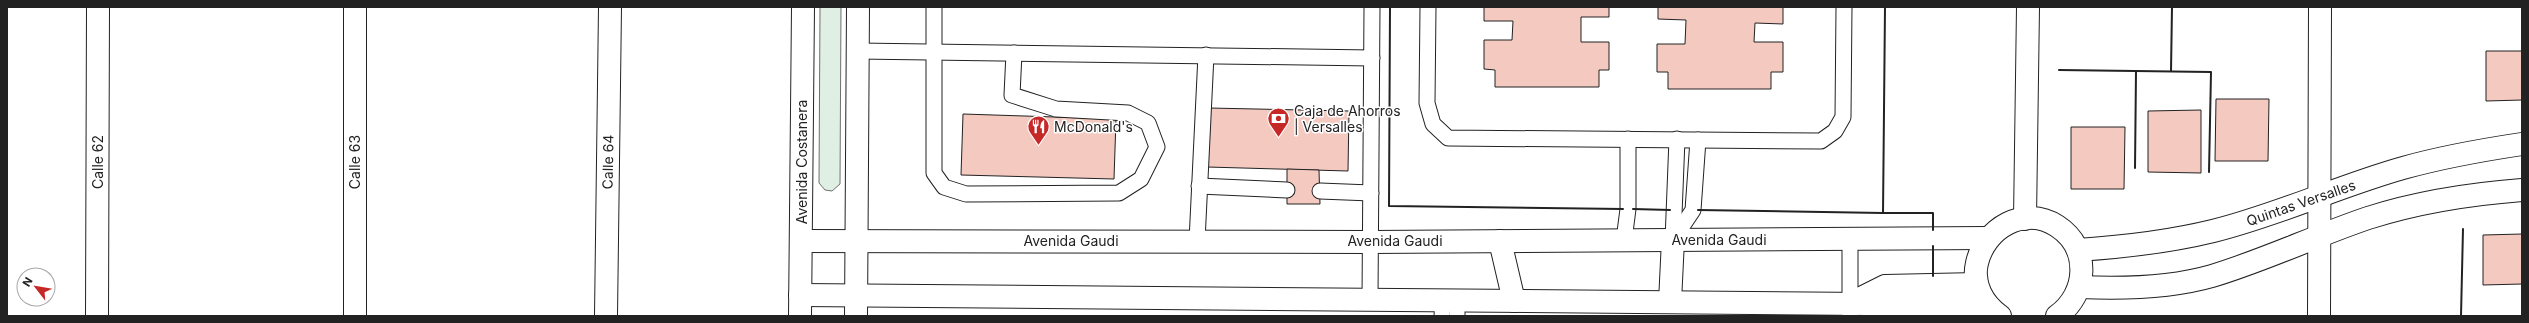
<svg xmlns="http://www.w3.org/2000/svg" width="2529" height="323" font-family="Inter,sans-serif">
<rect width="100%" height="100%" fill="#fff"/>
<polygon fill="#e0efe3" stroke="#6f6f6f" points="820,7 841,7 840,184 832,191 825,190 819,183"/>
<g fill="#f3c9c0" stroke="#222">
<polygon points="1484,7 1609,7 1609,17 1581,17 1581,42 1609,42 1609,70 1599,70 1599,87 1495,87 1495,70 1484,69 1484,40 1512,40 1513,21 1484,21"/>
<polygon points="1658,7 1783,7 1783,24 1755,23 1754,42 1783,42 1783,72 1771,72 1771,89 1668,89 1668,72 1657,72 1657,44 1685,44 1686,20 1658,19"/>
<polygon points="2486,51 2522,51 2522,100 2486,101"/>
<polygon points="2216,99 2269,99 2268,161 2215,161"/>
<polygon points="1209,108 1349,111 1348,171 1207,167"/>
<polygon points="2201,110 2201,173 2148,172 2148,111"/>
<polygon points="963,114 1116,119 1114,179 961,175"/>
<polygon points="2071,127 2125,127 2124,189 2071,189"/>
<polygon points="1287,169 1319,170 1320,204 1287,204"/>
<polygon points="2522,234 2522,284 2483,285 2483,235"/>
</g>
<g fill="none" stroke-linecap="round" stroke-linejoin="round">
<defs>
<g id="service">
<polyline points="934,7 934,173 944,187 966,194 1119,193 1141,179 1157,147 1148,123 1128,113 1056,109 1012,95 1014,53"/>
<polyline points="1428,7 1427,103 1433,124 1448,138 1821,141 1835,131 1843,117 1844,7"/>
<polyline points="858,51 1372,58"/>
<polyline points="1199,186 1287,190"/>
<polyline points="1320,191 1371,193"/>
<polyline points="1624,240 1628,209 1628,139"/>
<polyline points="1673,240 1693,210 1698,140"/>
<polyline points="1673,240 1677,139"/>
<polyline points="1197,241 1206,55"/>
<polyline points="1370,300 1372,7"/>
<polyline points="1457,300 1457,316"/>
<polyline points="1442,316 1443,300"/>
<polyline points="1850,316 1850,239"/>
</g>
<g id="minor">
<polyline points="355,7 355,316"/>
<polyline points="2025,219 2028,7"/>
<polyline points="802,241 1371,242 1988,238"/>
<polyline points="1500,241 1514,301"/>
<path d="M2078 250C2123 247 2168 242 2213 231 2278 215 2339 186 2403 168 2442 157 2482 150 2522 144"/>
<path d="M2080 287C2123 289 2170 288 2212 276 2265 260 2315 236 2368 218 2418 202 2470 194 2522 190"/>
<polyline points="800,295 1987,305"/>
<polyline points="1670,302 1673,240"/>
<polyline points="1853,302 1885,286 1977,284"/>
<polyline points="97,316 98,7"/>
<polyline points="606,316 610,7"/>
<path d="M2000 316C1983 304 1972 284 1977 263 1985 228 2024 205 2057 226 2091 248 2088 294 2057 316"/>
<polyline points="2319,316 2320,7"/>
</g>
<g id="tertiary">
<polyline points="800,316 803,7"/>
<polyline points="856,316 858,7"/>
</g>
</defs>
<use href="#service" stroke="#222" stroke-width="17"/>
<use href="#minor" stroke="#222" stroke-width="24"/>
<use href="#tertiary" stroke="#222" stroke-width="24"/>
<use href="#service" stroke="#fff" stroke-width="15"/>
<use href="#minor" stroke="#fff" stroke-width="22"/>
<use href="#tertiary" stroke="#fff" stroke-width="22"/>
<g stroke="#222" stroke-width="2">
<polyline points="1390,7 1389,206 1623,209"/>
<polyline points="1885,7 1883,213 1933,213 1933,230"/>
<polyline points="2059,70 2211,72 2209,172"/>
<polyline points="2171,71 2172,7"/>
<polyline points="2135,168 2136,71"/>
<polyline points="1633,209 1670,210"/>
<polyline points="1698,210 1883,213"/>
<polyline points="1933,276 1933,246"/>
<polyline points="2461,316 2463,229"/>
</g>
</g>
<defs>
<symbol id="bank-pin" viewBox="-11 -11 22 30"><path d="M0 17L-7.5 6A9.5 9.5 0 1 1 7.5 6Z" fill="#c62828" stroke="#fff"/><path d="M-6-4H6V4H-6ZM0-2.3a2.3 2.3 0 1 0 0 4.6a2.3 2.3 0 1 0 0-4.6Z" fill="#fff"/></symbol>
<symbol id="restaurant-pin" viewBox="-11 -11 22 30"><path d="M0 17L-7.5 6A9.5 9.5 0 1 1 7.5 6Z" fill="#c62828" stroke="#fff"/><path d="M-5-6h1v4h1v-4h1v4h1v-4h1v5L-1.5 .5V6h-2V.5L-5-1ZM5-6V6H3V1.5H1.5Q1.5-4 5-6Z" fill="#fff"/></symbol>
</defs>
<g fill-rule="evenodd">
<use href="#bank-pin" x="1266" y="106" width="25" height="34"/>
<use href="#restaurant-pin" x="1026" y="114" width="25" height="34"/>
</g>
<g text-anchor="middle" stroke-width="3" stroke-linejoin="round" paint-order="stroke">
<g font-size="14" fill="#222" stroke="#fff" text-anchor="start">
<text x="1294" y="116">Caja de Ahorros<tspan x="1294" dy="16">| Versalles</tspan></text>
<text x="1054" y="132">McDonald's</text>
</g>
<g font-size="14" fill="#222" stroke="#fff">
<text transform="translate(98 162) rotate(-90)" y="5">Calle 62</text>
<text transform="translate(355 162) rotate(-90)" y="5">Calle 63</text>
<text transform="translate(608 162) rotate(-89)" y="5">Calle 64</text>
<text transform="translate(802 162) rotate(-90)" y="5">Avenida Costanera</text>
<text transform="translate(2301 203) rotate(-19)" y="5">Quintas Versalles</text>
<text x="1719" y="245">Avenida Gaudi</text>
<text x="1071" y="246">Avenida Gaudi</text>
<text x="1395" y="246">Avenida Gaudi</text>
</g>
</g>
<rect width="2529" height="323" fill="none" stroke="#222222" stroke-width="16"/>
<g transform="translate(36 287) rotate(301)"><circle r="19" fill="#ffffff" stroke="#a7a7a7"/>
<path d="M0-3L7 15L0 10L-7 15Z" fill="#c62828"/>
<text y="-6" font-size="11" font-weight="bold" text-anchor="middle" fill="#222222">N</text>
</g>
</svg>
